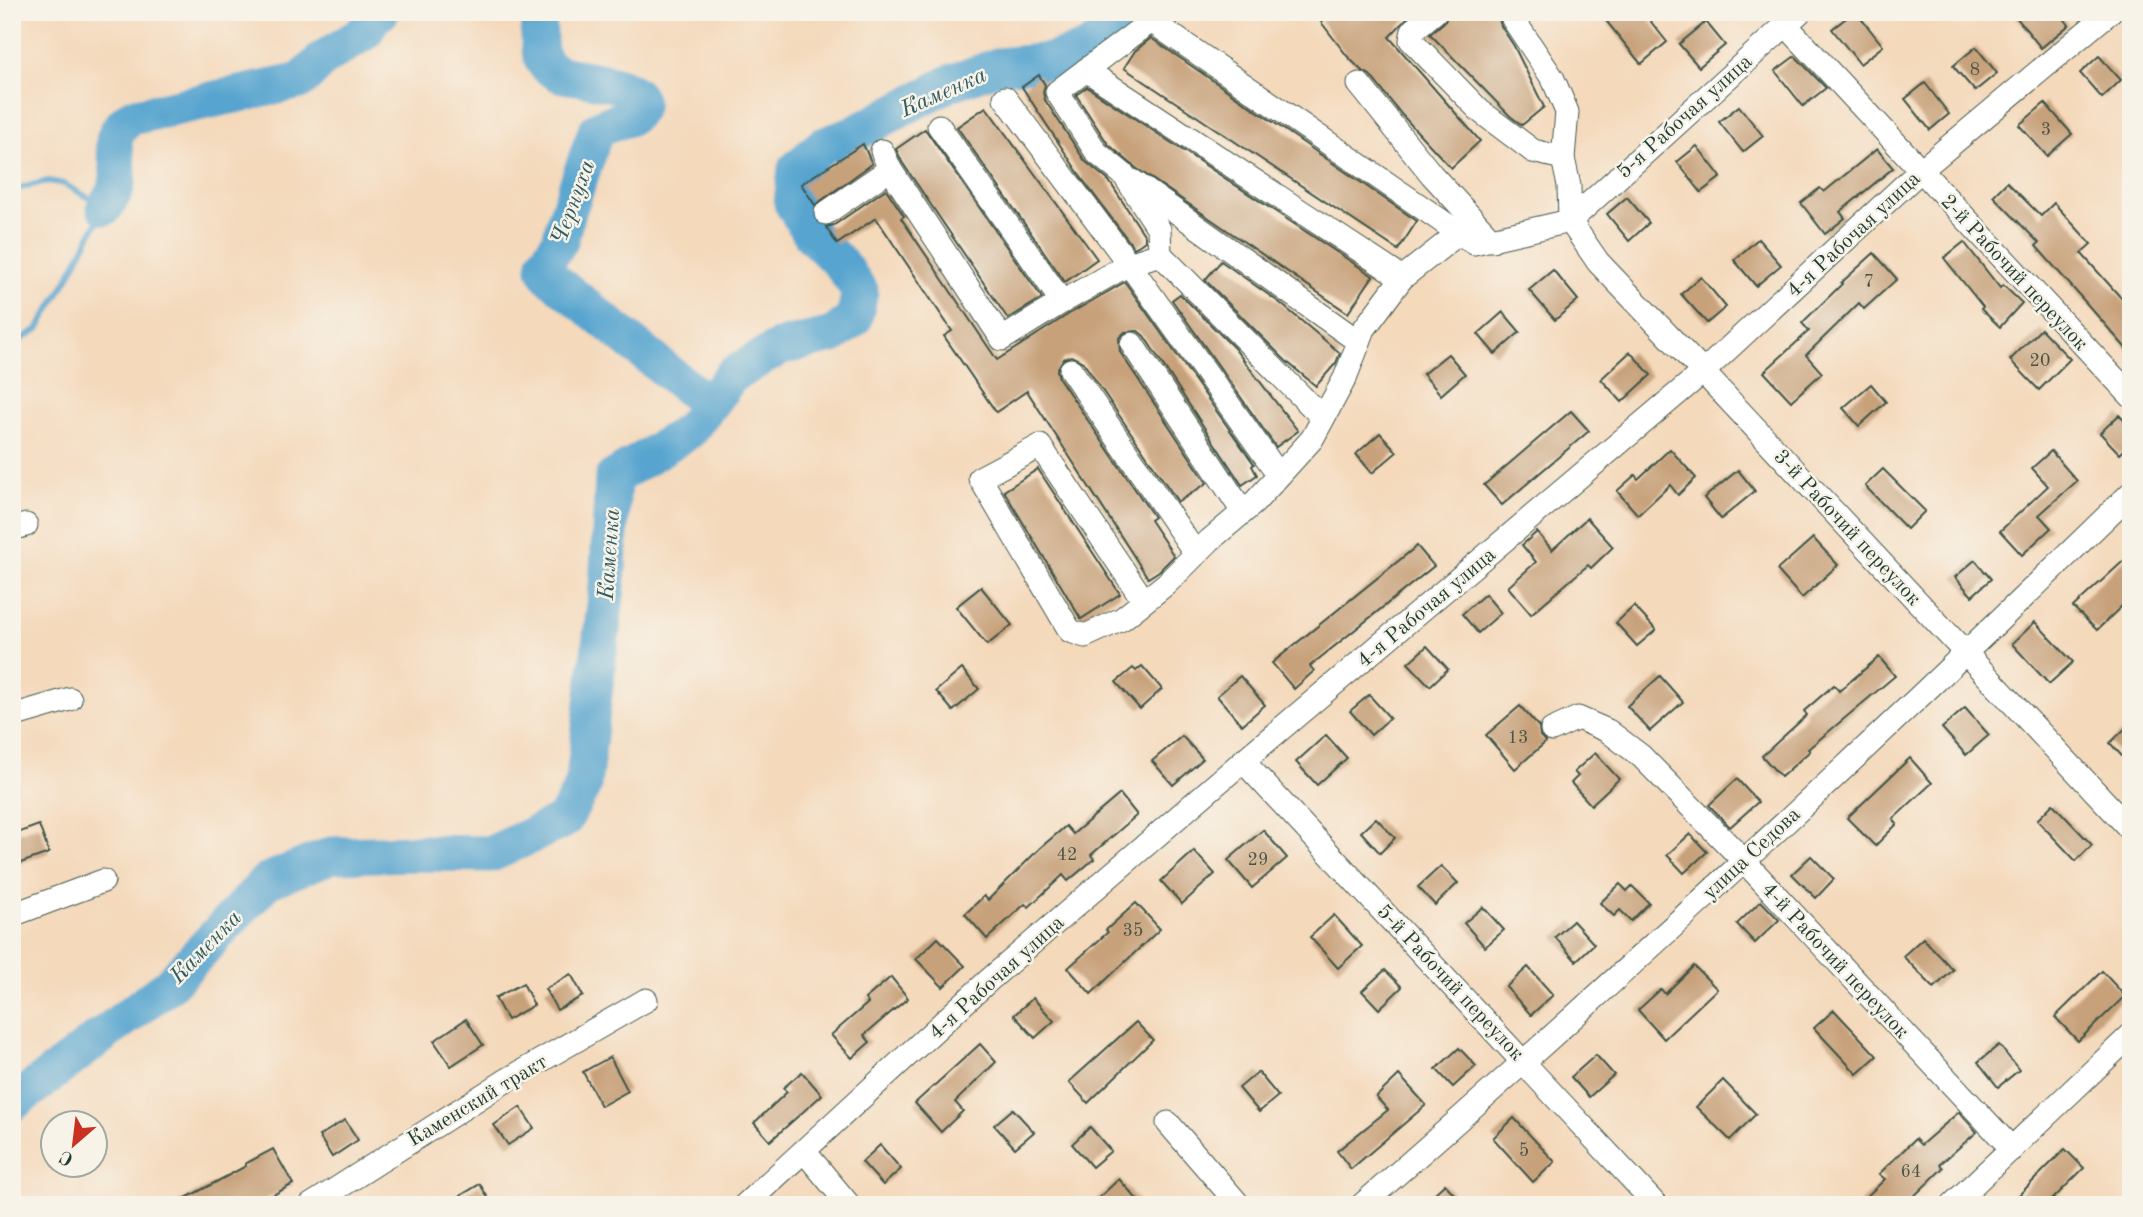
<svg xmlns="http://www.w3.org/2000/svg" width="2143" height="1217" font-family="'Old Standard TT',serif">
<rect width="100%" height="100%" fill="#f7f3e8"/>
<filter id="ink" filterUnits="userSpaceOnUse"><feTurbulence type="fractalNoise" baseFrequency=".0143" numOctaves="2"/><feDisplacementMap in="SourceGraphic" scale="14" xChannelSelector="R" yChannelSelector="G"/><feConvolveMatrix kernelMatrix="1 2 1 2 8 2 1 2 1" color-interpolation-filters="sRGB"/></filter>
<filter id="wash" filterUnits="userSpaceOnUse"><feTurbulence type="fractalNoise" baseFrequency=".00686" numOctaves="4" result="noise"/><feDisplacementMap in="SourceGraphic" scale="28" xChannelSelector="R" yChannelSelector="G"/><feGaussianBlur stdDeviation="1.57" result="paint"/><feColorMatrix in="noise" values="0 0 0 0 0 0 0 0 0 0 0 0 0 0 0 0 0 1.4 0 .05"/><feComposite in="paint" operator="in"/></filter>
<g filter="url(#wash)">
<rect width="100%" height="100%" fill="#f4d9bb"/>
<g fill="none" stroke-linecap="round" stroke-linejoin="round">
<polyline stroke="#56a4cf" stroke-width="6" points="12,190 48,181 64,184 105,207 67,280 38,329 12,345"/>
<g stroke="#56a4cf" stroke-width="37">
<path d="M538 12C540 27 536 53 546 65 549 68 556 72 560 74 571 78 660 83 635 113 625 123 607 121 596 131L565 220 560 241 546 261 545 269 549 276 709 405"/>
<path d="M105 207C111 198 118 188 118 177 119 146 102 141 131 117L301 81 323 59 365 32 373 17 381 12"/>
<polyline points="12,1104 170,984 267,881 332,855 421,853 491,854 564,820 583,786 607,587 613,478 689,431 732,375 780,347 833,335 854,319 860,291 841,264 813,237 792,203 796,169 822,146 852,135 948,84 998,66 1050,61 1085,50 1117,29 1128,12"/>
</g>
</g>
<g id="blocks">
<g fill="#c7a17a">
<polygon points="1334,12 1413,12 1389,37 1480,141 1451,168 1402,115 1370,75 1361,70 1348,57 1321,22"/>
<polygon points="1449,12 1497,12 1501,26 1514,46 1544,107 1522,125 1510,116 1430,34 1444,22"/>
<polygon points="1599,12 1643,12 1667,42 1641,64"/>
<polygon points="1854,12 1856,12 1883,46 1860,64 1832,29"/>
<polygon points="2012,12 2059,12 2069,25 2041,48"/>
<polygon points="1706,22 1725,45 1699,67 1679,44"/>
<polygon points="1151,38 1417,221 1398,250 1124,68 1135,51"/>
<polygon points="1976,47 1997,73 1975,91 1953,66"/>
<polygon points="1795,56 1826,88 1803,106 1775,71"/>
<polygon points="2099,56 2121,80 2102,98 2080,73"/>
<polygon points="1039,75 1045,85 1043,92 1045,100 1085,161 1109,181 1145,236 1145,241 1138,246 1134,248 1083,180 1022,87"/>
<polygon points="1925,83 1949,114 1930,130 1905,99"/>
<polygon points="1087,87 1373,276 1348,313 1136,168 1108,144 1076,95"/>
<polygon points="2045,103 2072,134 2047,156 2019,125"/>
<polygon points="1739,106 1763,136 1743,152 1719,122"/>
<polygon points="986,107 1097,259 1065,282 957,127"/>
<polygon points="925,129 1042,298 1008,319 902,162 896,149"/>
<polygon points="863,144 872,164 815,205 801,184"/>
<polygon points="1697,146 1721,177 1701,192 1677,162"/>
<polygon points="1877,149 1893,168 1840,212 1845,218 1825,234 1801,203 1820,188 1824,192"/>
<polygon points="2007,182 2041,216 2054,203 2091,244 2081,253 2131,309 2131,354 2036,246 2039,243 1993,196"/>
<polygon points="886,189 904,216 901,218 997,360 1069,314 1125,282 1254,464 1252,466 1257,475 1242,485 1144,336 1138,331 1125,332 1119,338 1120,352 1207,483 1178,502 1083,362 1071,356 1063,359 1057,370 1059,378 1154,517 1150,520 1174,556 1159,571 1148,578 1027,391 996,412 944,336 952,331 876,218 837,244 826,227 834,225"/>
<polygon points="1627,197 1649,223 1629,241 1607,214"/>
<polygon points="1758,239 1781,265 1756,286 1734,260"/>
<polygon points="1964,242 2000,288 2003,285 2022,303 2000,327 1981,309 1983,307 1944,258"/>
<polygon points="1874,253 1897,279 1864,309 1859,303 1806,355 1822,373 1791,401 1764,372 1809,331 1802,323 1842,284 1841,283"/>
<polygon points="1221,261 1280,303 1340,353 1336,363 1316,386 1286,361 1205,280"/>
<polygon points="1553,270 1578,300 1555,320 1529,290"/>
<polygon points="1701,277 1726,307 1707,323 1681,294"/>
<polygon points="1180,294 1234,348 1298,431 1276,447 1172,300"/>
<polygon points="1503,312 1520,332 1495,354 1478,334"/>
<polygon points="2041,329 2070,359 2039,390 2010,360"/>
<polygon points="1630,352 1651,375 1622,402 1601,379"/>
<polygon points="1448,354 1465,374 1441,395 1423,374"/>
<polygon points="1871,384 1886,402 1859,426 1843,408"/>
<polygon points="1571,411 1589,431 1502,505 1484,485"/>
<polygon points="2119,415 2131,428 2131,444 2120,454 2100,433"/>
<polygon points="1380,433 1397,452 1372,473 1356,454"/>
<polygon points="1670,449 1696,478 1678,495 1670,485 1638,515 1617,491 1635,475 1638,479"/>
<polygon points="2051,451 2077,481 2039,515 2051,528 2022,555 2000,531 2048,486 2032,468"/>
<polygon points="1038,469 1120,594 1081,619 1004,491"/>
<polygon points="1883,469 1925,511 1907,529 1865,486"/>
<polygon points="1738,470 1755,491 1721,519 1704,498"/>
<polygon points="1587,518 1613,547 1591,568 1588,565 1531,614 1508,587 1536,562 1522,545 1537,532 1552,550"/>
<polygon points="1813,538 1838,565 1802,598 1777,570"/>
<polygon points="1417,546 1434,566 1310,666 1314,671 1294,689 1272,663"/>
<polygon points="2131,554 2131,597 2097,630 2073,607"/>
<polygon points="1975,560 1991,579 1972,596 1955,577"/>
<polygon points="981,587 1012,625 987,645 956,607"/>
<polygon points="1485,594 1501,613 1478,633 1462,614"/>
<polygon points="1634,606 1656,630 1637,646 1616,623"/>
<polygon points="2035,622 2073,662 2049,684 2012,644"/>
<polygon points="1427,646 1448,669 1430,686 1408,663"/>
<polygon points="1879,657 1895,676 1808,749 1810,751 1781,777 1762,756 1807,715 1804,711 1834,685 1839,691"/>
<polygon points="1142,666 1162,689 1140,709 1116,682 1133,668 1136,671"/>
<polygon points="962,669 979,689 953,711 936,691"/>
<polygon points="1240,676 1265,705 1242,725 1217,696"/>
<polygon points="1660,676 1683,702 1650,731 1627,706"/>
<polygon points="1369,695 1390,718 1371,735 1350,711"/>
<polygon points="1520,706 1539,727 1540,736 1546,742 1515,769 1486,735"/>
<polygon points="1965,708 1989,735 1966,755 1942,728"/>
<polygon points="2131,723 2131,766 2110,743"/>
<polygon points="1326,735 1347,758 1317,785 1296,762"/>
<polygon points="1182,736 1203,759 1173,785 1152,761"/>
<polygon points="1595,753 1619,779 1591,805 1571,783 1578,776 1574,772"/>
<polygon points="1910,758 1932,783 1893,819 1897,824 1875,846 1847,818"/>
<polygon points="1737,779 1758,802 1730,827 1709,805"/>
<polygon points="1120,794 1137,815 1091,855 1094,859 1068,881 1063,875 1029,907 1025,904 987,939 965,914 984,896 988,900 1040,848 1066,826 1073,834"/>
<polygon points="2053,804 2092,845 2076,861 2037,820"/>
<polygon points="1376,818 1395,838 1380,853 1361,832"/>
<polygon points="39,825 49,853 12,866 12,835"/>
<polygon points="1263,830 1287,858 1252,888 1228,860"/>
<polygon points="1690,834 1707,852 1684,873 1667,855"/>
<polygon points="1194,851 1215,874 1182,904 1161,881"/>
<polygon points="1811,856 1834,879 1816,898 1792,874"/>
<polygon points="1441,866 1458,883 1435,905 1418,887"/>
<polygon points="1620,884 1627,891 1632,886 1649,903 1631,921 1620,910 1614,916 1600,903"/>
<polygon points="1761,901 1779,920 1755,943 1737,924"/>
<polygon points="1136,903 1160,929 1091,994 1068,968 1108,932 1106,930"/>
<polygon points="1483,907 1504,930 1485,947 1464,923"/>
<polygon points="1334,915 1362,946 1338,968 1310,937"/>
<polygon points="1573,921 1594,944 1576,961 1555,937"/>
<polygon points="938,938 965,966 943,987 916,959"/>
<polygon points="1923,938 1953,970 1934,988 1903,956"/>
<polygon points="1694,966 1717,989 1664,1039 1638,1010 1661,989 1665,994"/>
<polygon points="1528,967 1553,995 1531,1015 1506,987"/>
<polygon points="1385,970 1402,987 1379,1009 1362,991"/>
<polygon points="2102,971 2125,996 2078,1041 2055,1017"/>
<polygon points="571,974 583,996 557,1010 545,989"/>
<polygon points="891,977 908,998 864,1035 870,1042 852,1058 831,1035 868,1003 865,999"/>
<polygon points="523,983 534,1005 507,1020 495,998"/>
<polygon points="1033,998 1054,1021 1035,1038 1014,1015"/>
<polygon points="1834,1010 1877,1056 1857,1074 1814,1028"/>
<polygon points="466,1019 483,1045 451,1066 434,1041"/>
<polygon points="1136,1022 1153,1040 1088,1103 1069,1082"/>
<polygon points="980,1044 996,1062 955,1102 963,1111 941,1132 915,1103"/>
<polygon points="1999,1045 2019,1070 1998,1087 1978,1062"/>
<polygon points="1459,1048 1476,1066 1453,1087 1436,1069"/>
<polygon points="1596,1055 1614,1075 1589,1097 1571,1077"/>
<polygon points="610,1057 628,1091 601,1106 583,1072"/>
<polygon points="802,1072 822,1095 770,1141 754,1123 787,1092 783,1088"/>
<polygon points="1258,1072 1278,1096 1259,1112 1239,1088"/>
<polygon points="1399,1075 1426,1105 1351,1169 1337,1151 1388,1110 1376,1097"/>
<polygon points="1723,1080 1756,1114 1730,1140 1696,1107"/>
<polygon points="520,1107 534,1128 508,1145 494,1125"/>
<polygon points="1013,1109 1034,1132 1015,1148 994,1125"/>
<polygon points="1959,1112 1977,1132 1940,1164 1943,1168 1905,1205 1858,1205 1885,1179 1879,1174 1915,1139 1921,1145"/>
<polygon points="1514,1118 1555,1162 1533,1182 1493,1138"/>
<polygon points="345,1120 358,1140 332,1157 319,1136"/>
<polygon points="1090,1127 1111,1151 1092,1167 1072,1144"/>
<polygon points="880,1145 901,1169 883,1185 862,1162"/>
<polygon points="273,1149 293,1184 255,1205 173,1205 246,1166 245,1164"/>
<polygon points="2065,1149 2084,1168 2047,1205 2009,1205"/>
<polygon points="1119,1179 1142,1205 1091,1205"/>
<polygon points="480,1184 492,1205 445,1205"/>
<polygon points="1445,1184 1464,1205 1422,1205"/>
</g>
</g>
</g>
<g filter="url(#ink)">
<use href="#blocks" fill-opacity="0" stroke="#3f5448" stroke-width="2"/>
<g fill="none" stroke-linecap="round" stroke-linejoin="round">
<defs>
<g id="minor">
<polyline points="1435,12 1413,30 1411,40 1480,111 1533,151 1563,158"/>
<polyline points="1511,12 1513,19 1553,79 1567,112 1563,158 1569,186 1570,221"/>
<polyline points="1785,24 2131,396"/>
<polyline points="1086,70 1151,21 1459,233"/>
<polyline points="1359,84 1432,175 1492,240"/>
<polyline points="1005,98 1129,264 1160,254 1323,418"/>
<polyline points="939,126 1062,302"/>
<polyline points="882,151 890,169 1002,339 1062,302 1129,264 1279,475"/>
<polyline points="1133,181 1359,342"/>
<polyline points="826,213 890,169"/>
<polyline points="1570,221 1598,262 1703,372 2131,830"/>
<polyline points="1160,254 1159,229 1124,175 1097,153 1057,92 1086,70 1402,278"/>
<polyline points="1132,344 1243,512"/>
<polyline points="1071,370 1196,554"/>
<polyline points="12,529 26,525"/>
<polyline points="1144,601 1040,446 980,478 1070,631 1085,636 1122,619 1166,584 1210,540 1254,503 1312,439 1345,378 1364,329 1402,278 1459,233 1474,243 1570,221 1800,12"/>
<polyline points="12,716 70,699"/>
<polyline points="1552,730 1578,718 1608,731 1641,756 1743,860 2012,1149"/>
<polyline points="1243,761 1656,1205"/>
<polyline points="12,915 103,881"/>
<polyline points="1168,1123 1239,1205"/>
<polyline points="804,1151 849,1205"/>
<polyline points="311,1205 507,1080 646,1000"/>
<polyline points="745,1205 988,981 1243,761 1703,372 1921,170 2110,12"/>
<path d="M1362 1205C1625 975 1881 737 2131 493"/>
<polyline points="1952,1205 2131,1035"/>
</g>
</defs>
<use href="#minor" stroke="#3f5448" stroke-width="25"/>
<use href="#minor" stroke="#fff" stroke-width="23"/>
</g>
</g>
<g text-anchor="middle" stroke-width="5" stroke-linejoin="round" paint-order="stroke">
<g font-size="18" fill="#495646">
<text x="1975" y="75">8</text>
<text x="2046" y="135">3</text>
<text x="1869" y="287">7</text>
<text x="2040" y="366">20</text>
<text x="1518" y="743">13</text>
<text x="1067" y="860">42</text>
<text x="1258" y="865">29</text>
<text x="1133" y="936">35</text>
<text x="1524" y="1156">5</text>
<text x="1911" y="1177">64</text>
</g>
<g font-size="21" fill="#1f3d34" stroke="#f7f3e8">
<text transform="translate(1684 116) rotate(-42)" y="7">5-я Рабочая улица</text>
<text transform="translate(1853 234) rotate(-43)" y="7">4-я Рабочая улица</text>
<text transform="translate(2015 272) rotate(47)" y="7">2-й Рабочий переулок</text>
<text transform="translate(1848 527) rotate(47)" y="7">3-й Рабочий переулок</text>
<text transform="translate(1426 607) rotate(-40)" y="7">4-я Рабочая улица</text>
<text transform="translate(1751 853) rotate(-43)" y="7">улица Седова</text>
<text transform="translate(1836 960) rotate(47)" y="7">4-й Рабочий переулок</text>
<text transform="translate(996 977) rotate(-42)" y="7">4-я Рабочая улица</text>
<text transform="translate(1451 982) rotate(47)" y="7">5-й Рабочий переулок</text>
<text transform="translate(477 1100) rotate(-31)" y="7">Каменский тракт</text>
</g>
<g font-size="23" font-style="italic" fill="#305c62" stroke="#f7f3e8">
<text transform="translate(943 91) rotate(-24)" y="8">Каменка</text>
<text transform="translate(572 202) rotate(-70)" y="8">Чернуха</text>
<text transform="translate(608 554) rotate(-86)" y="8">Каменка</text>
<text transform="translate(205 946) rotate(-46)" y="8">Каменка</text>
</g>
</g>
<rect width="2143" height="1217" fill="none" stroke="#f7f3e8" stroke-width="42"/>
<g transform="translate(74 1144) rotate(208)"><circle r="33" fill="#f7f3e8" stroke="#a1aaa0" stroke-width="2"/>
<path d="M0-5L12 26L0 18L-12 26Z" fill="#c8321e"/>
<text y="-10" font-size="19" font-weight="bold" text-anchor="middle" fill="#1f3d34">С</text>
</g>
</svg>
